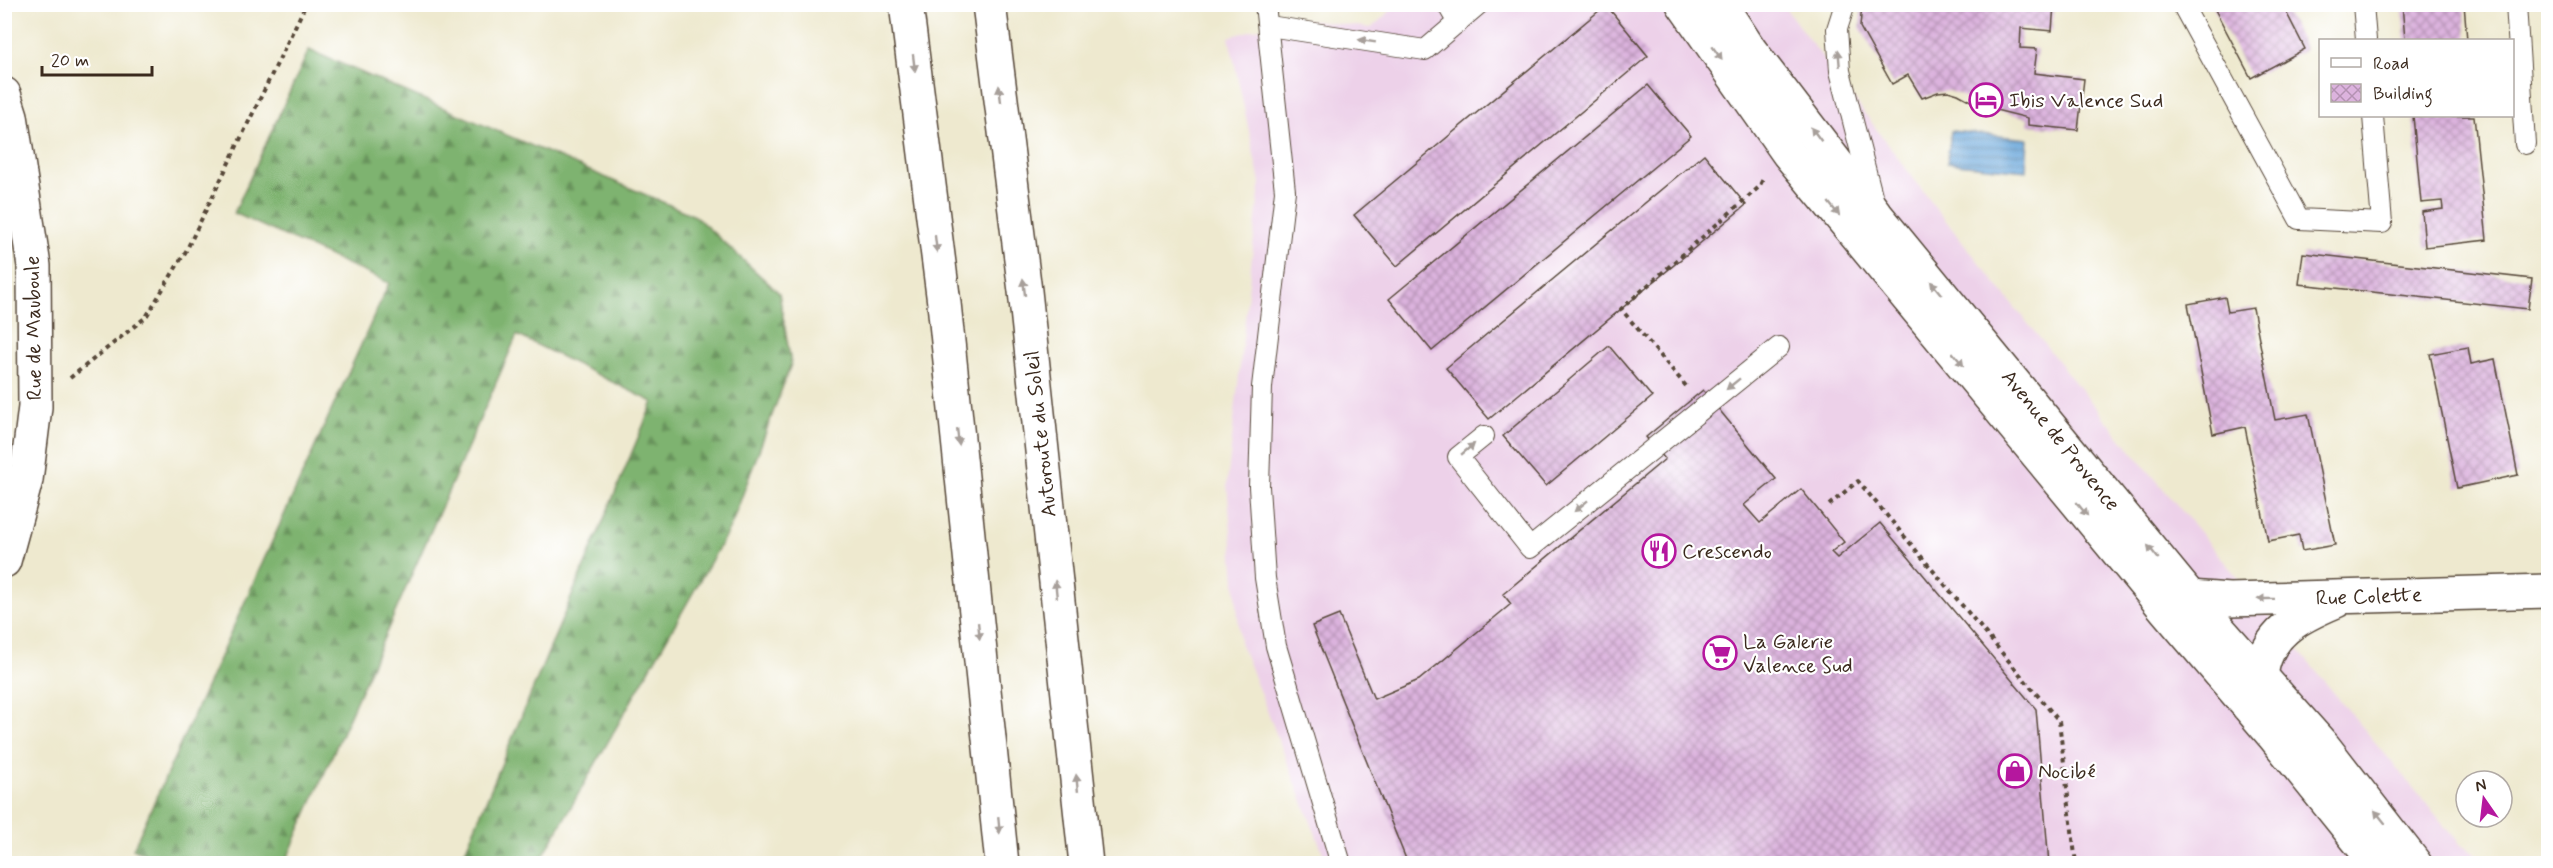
<svg xmlns="http://www.w3.org/2000/svg" width="2553" height="868" font-family="Mynerve,sans-serif">
<defs>
<pattern id="forest-firs" width="22" height="20" patternUnits="userSpaceOnUse" patternTransform="scale(1.5)"><rect width="22" height="20" fill="#7eb36f"/><path d="M5 1l3.5 6h-7zM16 11l3.5 6h-7z" fill="#68925b"/></pattern>
<pattern id="water-rules" width="6" height="5" patternUnits="userSpaceOnUse" patternTransform="scale(1.5)"><rect width="6" height="5" fill="#68a6da"/><path d="M0 2.5h6" fill="none" stroke="#5787b0"/></pattern>
<pattern id="building-cross-hatch" width="8" height="8" patternUnits="userSpaceOnUse" patternTransform="scale(1.5)"><rect width="8" height="8" fill="#dcb3de"/><path d="M0 0l8 8M0 8l8-8" fill="none" stroke="#b492b3"/></pattern>
</defs>
<rect width="100%" height="100%" fill="#fff"/>
<filter id="ink" filterUnits="userSpaceOnUse"><feTurbulence type="fractalNoise" baseFrequency=".0167" numOctaves="2"/><feDisplacementMap in="SourceGraphic" scale="12" xChannelSelector="R" yChannelSelector="G"/><feConvolveMatrix kernelMatrix="1 2 1 2 8 2 1 2 1" color-interpolation-filters="sRGB"/></filter>
<filter id="wash" filterUnits="userSpaceOnUse"><feTurbulence type="fractalNoise" baseFrequency=".008" numOctaves="4" result="noise"/><feDisplacementMap in="SourceGraphic" scale="24" xChannelSelector="R" yChannelSelector="G"/><feGaussianBlur stdDeviation="1.35" result="paint"/><feColorMatrix in="noise" values="0 0 0 0 0 0 0 0 0 0 0 0 0 0 0 0 0 1.4 0 .05"/><feComposite in="paint" operator="in"/></filter>
<g filter="url(#wash)">
<rect width="100%" height="100%" fill="#eee9cf"/>
<polygon fill="#edd1e9" points="1397,5 1783,5 1935,207 2081,390 2461,845 2490,863 1327,863 1240,642 1227,484 1260,183 1229,37 1295,18 1371,28"/>
<polygon fill="url(#forest-firs)" stroke="#5c6e46" stroke-width="1.5" points="309,50 695,216 779,293 791,364 731,526 539,863 460,863 653,402 517,335 285,863 167,863 133,849 389,283 234,213"/>
<polygon fill="url(#water-rules)" stroke="#52687c" stroke-width="1.5" points="1951,131 2028,139 2026,171 1947,163"/>
<g id="blocks">
<g fill="url(#building-cross-hatch)">
<polygon points="1862,4 2054,4 2052,31 2021,28 2020,48 2037,49 2034,73 2084,79 2078,130 2028,125 2028,118 1980,106 1958,94 1948,91 1938,92 1922,98 1908,75 1892,84 1860,27"/>
<polygon points="2212,4 2282,4 2305,49 2251,78"/>
<polygon points="2402,4 2464,4 2467,40 2405,40"/>
<polygon points="1606,5 1648,56 1397,266 1354,215"/>
<polygon points="1648,85 1691,136 1432,351 1389,299"/>
<polygon points="2413,116 2474,116 2487,240 2425,247 2422,212 2443,209 2442,201 2421,203"/>
<polygon points="1704,154 1746,205 1489,419 1446,368"/>
<polygon points="2303,253 2532,279 2528,309 2299,284"/>
<polygon points="2225,297 2228,312 2253,308 2275,420 2308,414 2335,545 2302,551 2299,535 2268,541 2245,427 2213,434 2188,304"/>
<polygon points="1609,346 1652,397 1546,486 1503,436"/>
<polygon points="2468,347 2471,364 2495,359 2518,475 2457,488 2430,354"/>
<polygon points="1703,390 1776,479 1744,505 1760,523 1801,489 1844,542 1831,552 1837,558 1880,523 2036,709 2049,864 1408,864 1312,626 1339,615 1374,699 1419,680 1511,604 1503,594 1665,459 1646,437"/>
</g>
</g>
</g>
<g filter="url(#ink)">
<use href="#blocks" fill-opacity="0" stroke="#564739" stroke-width="1.5"/>
<g fill="none" stroke-linecap="round" stroke-linejoin="round">
<defs>
<g id="lane">
<polyline points="1265,4 1285,191 1262,387 1259,487 1265,578 1276,646 1341,864"/>
<polyline points="1447,4 1458,23"/>
<polyline points="1845,4 1837,29 1840,71 1873,199"/>
<polyline points="2182,4 2299,219 2382,223 2373,116"/>
<polyline points="2363,4 2366,40"/>
<polyline points="2516,4 2525,144"/>
<polyline points="1269,26 1425,50 1479,4"/>
<polyline points="1484,436 1458,457 1530,548 1779,347"/>
</g>
<g id="street">
<polyline points="4,94 11,116 34,266 35,407 26,480 4,561"/>
<polyline points="2190,597 2229,600 2548,591"/>
<path d="M2261 677C2265 633 2298 617 2336 601"/>
</g>
<g id="primary">
<polyline points="1683,4 1788,153 2166,610 2273,735 2377,864"/>
<polyline points="1720,4 1750,50 1877,216 2190,597 2324,747 2415,864"/>
</g>
<g id="highway">
<polyline points="906,4 944,303 1002,864"/>
<polyline points="989,4 1025,291 1086,864"/>
</g>
</defs>
<use href="#lane" stroke="#564739" stroke-width="22"/>
<use href="#street" stroke="#564739" stroke-width="36"/>
<use href="#primary" stroke="#564739" stroke-width="36"/>
<use href="#highway" stroke="#564739" stroke-width="36"/>
<g stroke="#564739" stroke-width="4" stroke-dasharray="4.5 4.5" stroke-linecap="butt">
<polyline points="70,378 146,317 186,251 306,4"/>
<polyline points="1686,386 1621,309 1759,187 1764,177"/>
<polyline points="1829,505 1858,481 2059,721 2076,864"/>
</g>
<use href="#lane" stroke="#fff" stroke-width="20"/>
<use href="#street" stroke="#fff" stroke-width="33"/>
<use href="#primary" stroke="#fff" stroke-width="33"/>
<use href="#highway" stroke="#fff" stroke-width="33"/>
</g>
<defs><path id="oneway-solid" d="M-6-.8H1V-3.2L6.5 0L1 3.2V.8H-6Z" transform="scale(1.5)"/></defs>
<g fill="#a79f9a">
<use href="#oneway-solid" transform="translate(1367 41) rotate(-171)"/>
<use href="#oneway-solid" transform="translate(1717 53) rotate(55)"/>
<use href="#oneway-solid" transform="translate(1839 58) rotate(-95)"/>
<use href="#oneway-solid" transform="translate(914 63) rotate(83)"/>
<use href="#oneway-solid" transform="translate(1000 94) rotate(-97)"/>
<use href="#oneway-solid" transform="translate(1816 134) rotate(-127)"/>
<use href="#oneway-solid" transform="translate(1834 209) rotate(51)"/>
<use href="#oneway-solid" transform="translate(936 244) rotate(83)"/>
<use href="#oneway-solid" transform="translate(1024 287) rotate(-97)"/>
<use href="#oneway-solid" transform="translate(1936 288) rotate(-129)"/>
<use href="#oneway-solid" transform="translate(1958 359) rotate(50)"/>
<use href="#oneway-solid" transform="translate(1733 384) rotate(141)"/>
<use href="#oneway-solid" transform="translate(958 437) rotate(84)"/>
<use href="#oneway-solid" transform="translate(1468 449) rotate(-40)"/>
<use href="#oneway-solid" transform="translate(1581 506) rotate(141)"/>
<use href="#oneway-solid" transform="translate(2082 509) rotate(50)"/>
<use href="#oneway-solid" transform="translate(2153 552) rotate(-129)"/>
<use href="#oneway-solid" transform="translate(1056 589) rotate(-96)"/>
<use href="#oneway-solid" transform="translate(2266 599) rotate(179)"/>
<use href="#oneway-solid" transform="translate(979 631) rotate(84)"/>
<use href="#oneway-solid" transform="translate(1077 783) rotate(-96)"/>
<use href="#oneway-solid" transform="translate(2380 817) rotate(-129)"/>
<use href="#oneway-solid" transform="translate(999 825) rotate(85)"/>
</g>
</g>
<defs>
<symbol id="hotel-ring" viewBox="-11 -11 22 22"><circle r="9.5" fill="#fff" stroke="#b5179e" stroke-width="1.5"/><path d="M-6-4.5h1.5V1H6V5H4.5V3h-9V5H-6ZM-4 0a1.8 1.8 0 1 1 3.6 0ZM.5 0V-2.5h3Q6-2.5 6 0Z" fill="#b5179e"/></symbol>
<symbol id="restaurant-ring" viewBox="-11 -11 22 22"><circle r="9.5" fill="#fff" stroke="#b5179e" stroke-width="1.5"/><path d="M-5-6h1v4h1v-4h1v4h1v-4h1v5L-1.5 .5V6h-2V.5L-5-1ZM5-6V6H3V1.5H1.5Q1.5-4 5-6Z" fill="#b5179e"/></symbol>
<symbol id="supermarket-ring" viewBox="-11 -11 22 22"><circle r="9.5" fill="#fff" stroke="#b5179e" stroke-width="1.5"/><path d="M-6-5.5h2.5l.6 2H6L4.5 2H-2.5L-4.4-4H-6ZM-1.5 3.2a1.3 1.3 0 1 0 .1 0ZM3 3.2a1.3 1.3 0 1 0 .1 0Z" fill="#b5179e"/></symbol>
<symbol id="shop-ring" viewBox="-11 -11 22 22"><circle r="9.5" fill="#fff" stroke="#b5179e" stroke-width="1.5"/><path d="M-5-2.5h2.3a2.7 3.5 0 0 1 5.4 0H5L5.5 6h-11ZM-1.5-2.5h3a1.5 2.3 0 0 0-3 0Z" fill="#b5179e"/></symbol>
</defs>
<g fill-rule="evenodd">
<use href="#hotel-ring" x="1967" y="81" width="38" height="38"/>
<use href="#restaurant-ring" x="1640" y="532" width="38" height="38"/>
<use href="#supermarket-ring" x="1701" y="634" width="38" height="38"/>
<use href="#shop-ring" x="1996" y="752" width="38" height="38"/>
</g>
<g text-anchor="middle" stroke-width="4.5" stroke-linejoin="round" paint-order="stroke">
<g font-size="21" fill="#3b2a1e" stroke="#fff" text-anchor="start">
<text x="2009" y="107">Ibis Valence Sud</text>
<text x="1682" y="558">Crescendo</text>
<text x="1743" y="648">La Galerie<tspan x="1743" dy="24">Valence Sud</tspan></text>
<text x="2038" y="778">Nocibé</text>
</g>
<g font-size="21" fill="#3b2a1e" stroke="#fff">
<text transform="translate(33 328) rotate(-91)" y="7">Rue de Mauboule</text>
<text transform="translate(1040 434) rotate(-96)" y="7">Autoroute du Soleil</text>
<text transform="translate(2061 440) rotate(51)" y="7">Avenue de Provence</text>
<text transform="translate(2369 596) rotate(-2)" y="7">Rue Colette</text>
</g>
</g>
<rect width="2553" height="868" fill="none" stroke="#fff" stroke-width="24"/>
<rect x="2319" y="39" width="195" height="78" fill="#ffffff" stroke="#b1aaa5" stroke-width="1.5"/>
<rect x="2331" y="58" width="30" height="9" fill="#ffffff" stroke="#b1aaa5" stroke-width="1.5"/>
<text x="2373" y="69" font-size="18" fill="#3b2a1e">Road</text>
<rect x="2331" y="84" width="30" height="18" fill="url(#building-cross-hatch)" stroke="#b1aaa5" stroke-width="1.5"/>
<text x="2373" y="99" font-size="18" fill="#3b2a1e">Building</text>
<g transform="translate(2484 799) rotate(346)"><circle r="28" fill="#ffffff" stroke="#b1aaa5" stroke-width="1.5"/>
<path d="M0-4.5L10 22L0 15L-10 22Z" fill="#b5179e"/>
<text y="-9" font-size="16" font-weight="bold" text-anchor="middle" fill="#3b2a1e">N</text>
</g>
<path d="M42 66v9h110v-9" fill="none" stroke="#3b2a1e" stroke-width="3"/>
<text x="51" y="66" font-size="18" fill="#3b2a1e" stroke="#ffffff" stroke-width="4.5" paint-order="stroke">20 m</text>
</svg>
